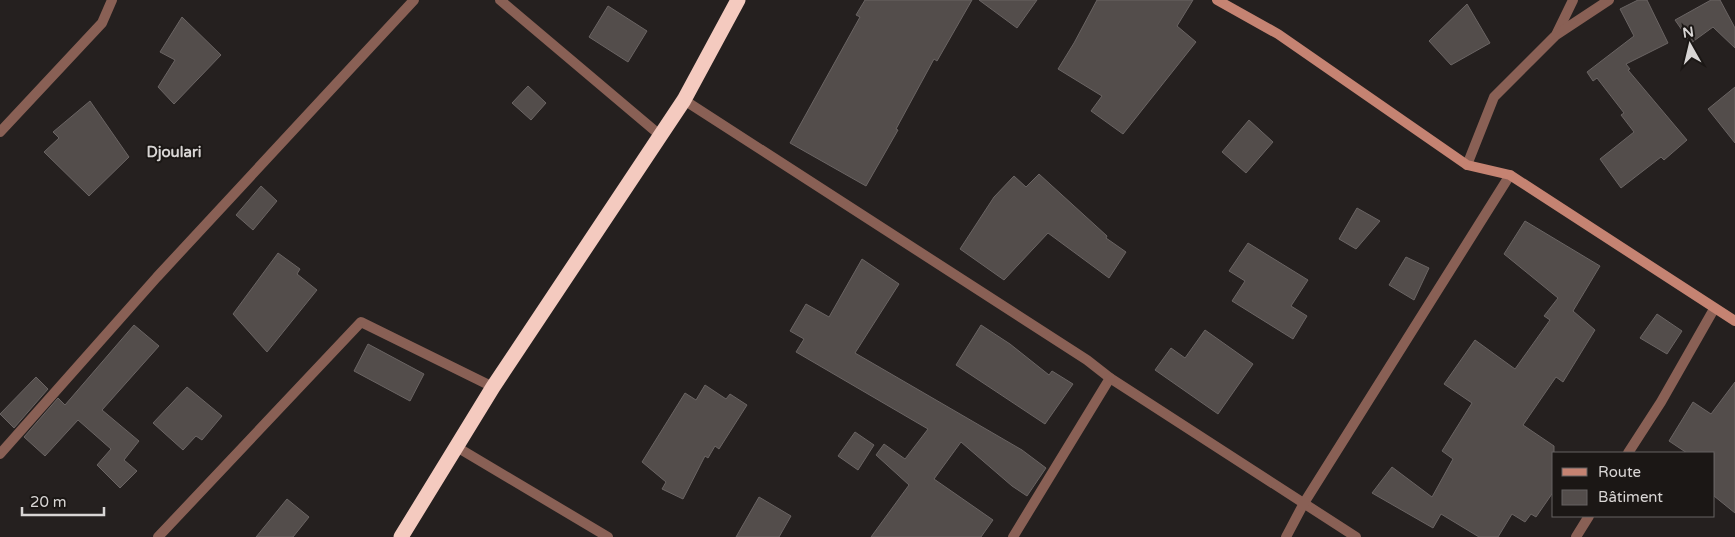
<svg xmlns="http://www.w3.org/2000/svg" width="1735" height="537" font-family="'Varela Round',sans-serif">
<rect width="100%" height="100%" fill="#25201f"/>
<g fill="#534d4b" stroke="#6a6463">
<polygon points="865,0 972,0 937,61 934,59 896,129 898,130 866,186 790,143 860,17 856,15"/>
<polygon points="979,0 1037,0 1017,28"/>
<polygon points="1097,0 1193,0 1177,26 1196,42 1123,134 1091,111 1102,96 1058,69 1074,43"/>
<polygon points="1638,0 1647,0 1668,43 1626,64 1630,69 1628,70 1687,140 1664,160 1661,157 1621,188 1600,159 1634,132 1621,115 1624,113 1597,78 1593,81 1587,72 1634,36 1620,9"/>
<polygon points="1711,0 1720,0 1735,28 1735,48 1713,27 1691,43 1675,20"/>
<polygon points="1467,4 1490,43 1451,65 1429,41"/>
<polygon points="608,6 647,31 628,62 589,37"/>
<polygon points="182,17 221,55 174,104 158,87 175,60 160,52"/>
<polygon points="528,86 546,103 531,120 512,103"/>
<polygon points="1735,87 1735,143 1708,109"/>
<polygon points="90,101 129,157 89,196 44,152 59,138 53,132"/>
<polygon points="1249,120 1273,142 1246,173 1222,152"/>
<polygon points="1039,174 1107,236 1106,238 1126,252 1109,278 1048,233 1004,280 960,249 994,197 1014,176 1026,187"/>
<polygon points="261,186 277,201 253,230 236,215"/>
<polygon points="1357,208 1380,221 1356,249 1339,239"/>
<polygon points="1525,221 1600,266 1573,311 1595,330 1563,382 1556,377 1523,425 1554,446 1554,491 1536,517 1531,514 1525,522 1512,514 1498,537 1479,537 1441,514 1433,528 1372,493 1392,467 1432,497 1453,459 1442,451 1472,403 1444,384 1475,340 1515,369 1550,320 1544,316 1558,298 1504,254"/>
<polygon points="1248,243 1308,280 1291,306 1307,316 1293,339 1232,301 1245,281 1229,271"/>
<polygon points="278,253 300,269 297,274 317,290 267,352 233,314"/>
<polygon points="1406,257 1429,268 1414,300 1389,285"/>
<polygon points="862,259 899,284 855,353 1022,450 1046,468 1027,496 1012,486 961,442 934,479 993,520 981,537 871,537 909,485 876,455 884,444 905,459 928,429 796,352 804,339 790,331 806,304 829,317"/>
<polygon points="1657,314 1682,331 1667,354 1640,338"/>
<polygon points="134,325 159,346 102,410 139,441 124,460 137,471 120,488 97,465 111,449 78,420 45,456 24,437 58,398 65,405"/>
<polygon points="981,325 1010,344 1049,375 1052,371 1073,384 1045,424 956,365"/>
<polygon points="1205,330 1253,364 1218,414 1155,370 1171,348 1185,358"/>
<polygon points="368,344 424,374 410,401 354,371"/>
<polygon points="36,377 48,389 14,428 0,414"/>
<polygon points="1735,382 1735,513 1714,496 1714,453 1687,453 1669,441 1693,402 1711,414"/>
<polygon points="705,385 726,399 730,394 747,405 719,449 715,446 708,458 705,456 683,499 662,489 666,482 642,462 685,393 696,400"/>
<polygon points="187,387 222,416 202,440 196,436 183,450 153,423"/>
<polygon points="855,432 874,445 858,470 838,456"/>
<polygon points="759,497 791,516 779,537 736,537"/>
<polygon points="287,499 309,517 293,537 256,537"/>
</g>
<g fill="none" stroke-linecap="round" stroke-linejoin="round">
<g stroke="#896055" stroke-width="10">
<polyline points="500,0 661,136"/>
<polyline points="1557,33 1573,0"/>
<polyline points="684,100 1087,360 1110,378 1356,537"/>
<polyline points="0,132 102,23 112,0"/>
<polyline points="1467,165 1494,97 1556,35 1609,0"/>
<polyline points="455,446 608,537"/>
<polyline points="1628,453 1661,402 1714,309"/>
<polyline points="0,454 157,277 414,0"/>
<polyline points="158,537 361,322 493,387"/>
<polyline points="1013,537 1110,378"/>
<polyline points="1286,537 1304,503 1510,175"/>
<polyline points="1576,537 1589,516"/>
</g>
<polyline stroke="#c58372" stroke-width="10" points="1217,0 1278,34 1467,165 1510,175 1735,321"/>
<polyline stroke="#f4cabf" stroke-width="15" points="401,537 493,387 684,100 738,0"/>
</g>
<g text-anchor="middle" stroke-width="4" stroke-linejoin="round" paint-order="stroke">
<g font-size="15" font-weight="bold" fill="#d9d6d5" stroke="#1b1715">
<text x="174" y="157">Djoulari</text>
</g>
</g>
<rect x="1552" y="452" width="162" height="65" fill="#1b1715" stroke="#676362"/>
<rect x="1562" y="468" width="25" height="8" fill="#c58372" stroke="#676362"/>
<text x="1598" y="477" font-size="15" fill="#d9d6d5">Route</text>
<rect x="1562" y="490" width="25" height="15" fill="#534d4b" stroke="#676362"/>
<text x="1598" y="502" font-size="15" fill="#d9d6d5">Bâtiment</text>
<g transform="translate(1690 45) rotate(352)" stroke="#1b1715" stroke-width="4" paint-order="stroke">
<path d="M0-4L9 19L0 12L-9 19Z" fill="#d9d6d5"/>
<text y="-8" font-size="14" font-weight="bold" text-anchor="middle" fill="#d9d6d5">N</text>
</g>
<path d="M22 507v8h82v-8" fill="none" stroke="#d9d6d5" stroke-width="2.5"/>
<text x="30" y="507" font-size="15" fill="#d9d6d5" stroke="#1b1715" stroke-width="4" paint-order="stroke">20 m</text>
</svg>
